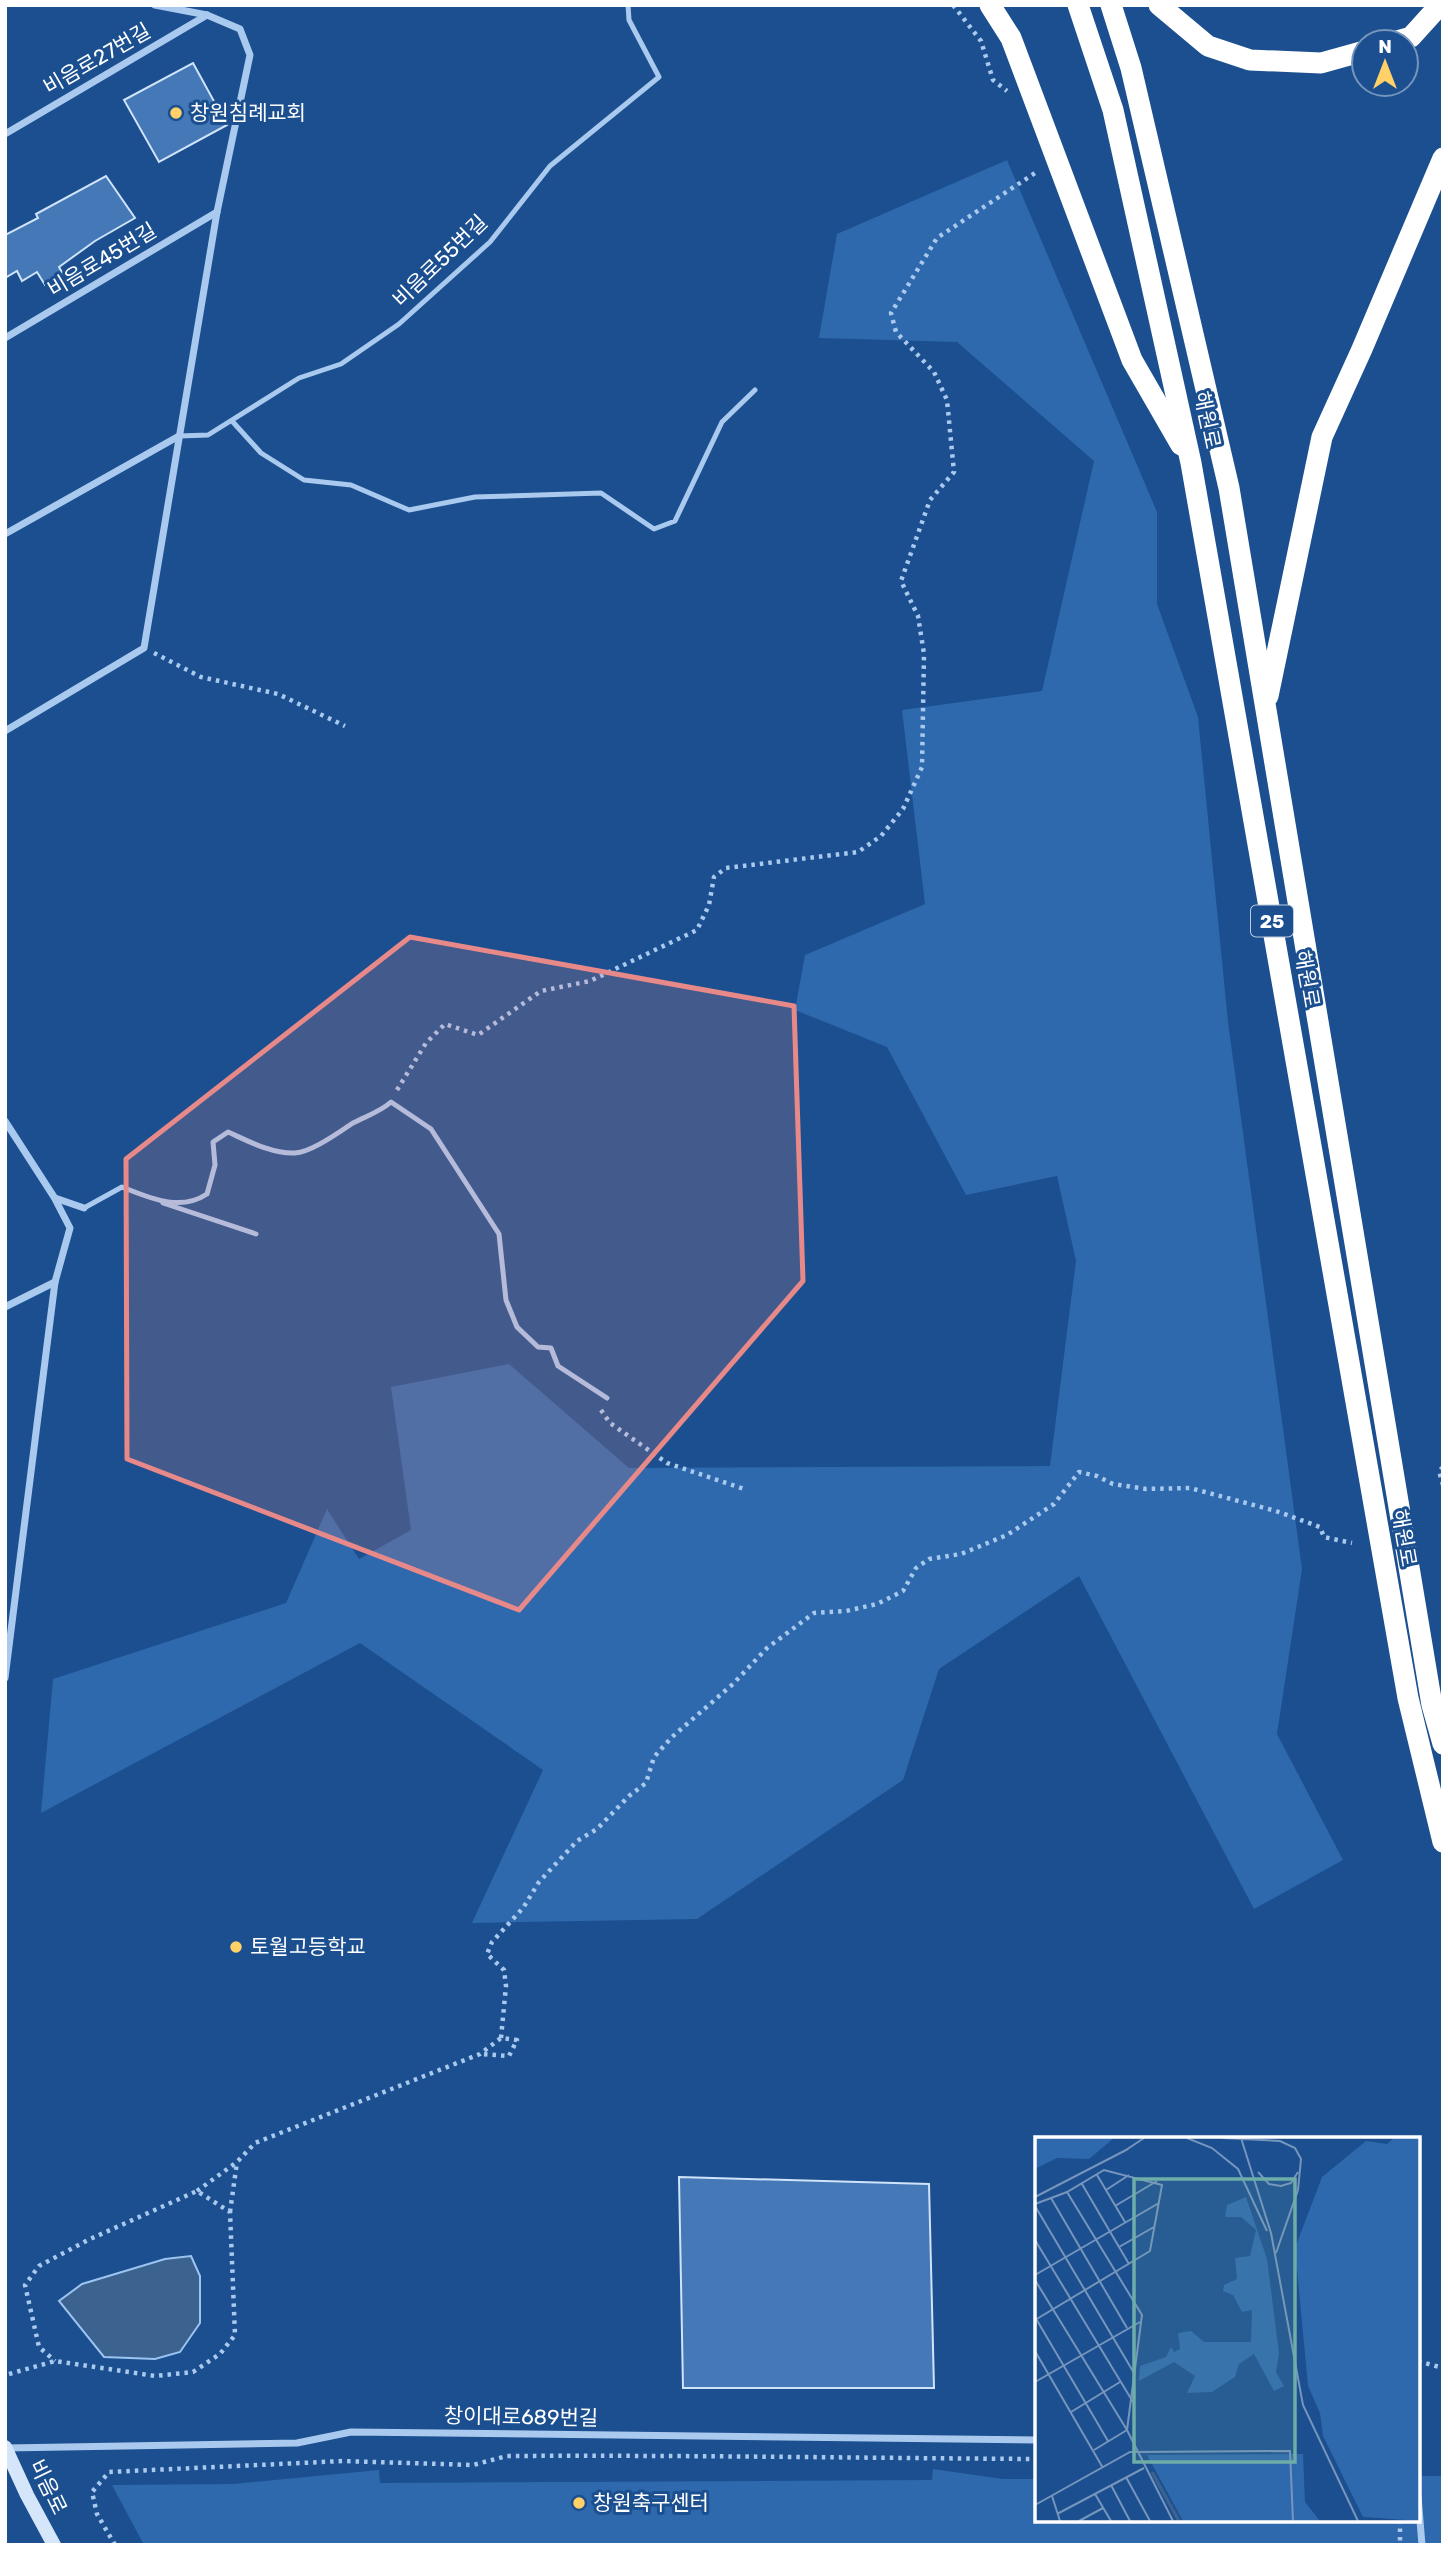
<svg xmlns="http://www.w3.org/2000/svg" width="1448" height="2550" font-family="Rubik,'Noto Sans KR',sans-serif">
<rect width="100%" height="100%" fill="#1b4f8f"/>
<g fill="#2e69ad">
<polygon points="1007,160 1157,512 1157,604 1198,717 1228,1022 1302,1569 1277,1734 1343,1860 1254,1909 1079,1576 939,1669 903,1780 697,1919 472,1923 543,1770 360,1643 41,1813 53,1679 286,1603 327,1509 359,1559 411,1530 391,1387 509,1364 629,1468 1050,1466 1076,1261 1057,1176 966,1195 887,1047 795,1010 805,955 925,904 902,710 1042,691 1094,461 957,342 819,338 837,234"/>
<polygon points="933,2469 1003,2479 1037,2479 1037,2520 1418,2520 1418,2476 1443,2476 1443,2545 144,2545 112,2485 233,2484 379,2470 380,2483 932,2480"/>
</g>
<polygon fill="#3c6290" stroke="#9cc4f0" stroke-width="2" points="191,2256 200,2276 200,2323 180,2352 155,2359 104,2357 59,2301 82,2284 165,2259"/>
<g fill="#4478b7" stroke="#cfe3fa" stroke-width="2">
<polygon points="193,63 227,125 159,162 124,100"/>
<polygon points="106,176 135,218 95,241 59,267 63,274 45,285 37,272 22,281 17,271 5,278 5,235 38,218 36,214"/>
<polygon points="679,2177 929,2184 934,2388 683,2388"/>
</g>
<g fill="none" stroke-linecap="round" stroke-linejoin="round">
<g stroke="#a9c9ee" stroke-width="4.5" stroke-dasharray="3.5 5" stroke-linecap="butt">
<polyline points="953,5 981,41 993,80 1007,91"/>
<polyline points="154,653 201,677 278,694 345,726"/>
<polyline points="397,1090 426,1043 445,1024 478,1035 541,991 590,981 697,930 709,905 714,877 726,868 858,852 881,836 903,809 922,767 924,654 918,616 901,581 930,500 954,472 947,400 934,372 896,332 891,313 937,238 1038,171"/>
<polyline points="601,1410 610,1423 667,1463 747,1490"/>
<polyline points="1443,1467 1439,1471 1443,1485"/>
<polyline points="501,2038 506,1986 504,1970 487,1954 492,1942 523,1908 539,1882 577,1841 597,1829 629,1796 646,1783 654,1757 672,1737 733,1684 767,1648 814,1613 846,1611 877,1604 903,1591 916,1568 929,1559 961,1554 1007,1535 1054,1504 1079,1472 1097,1476 1113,1484 1146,1489 1190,1488 1276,1511 1320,1527 1324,1537 1352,1543"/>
<polyline points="197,2191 237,2162 255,2143 480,2054 501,2038 517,2040 509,2056 480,2054"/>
<polyline points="230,2212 237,2162"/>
<polyline points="1418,2361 1443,2368"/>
<polyline points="9,2374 55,2361 155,2376 193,2372 220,2354 235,2335 230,2212 197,2191 88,2240 39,2266 25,2285 39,2347 55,2361"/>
<polyline points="1400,2520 1400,2545"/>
<path d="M115 2545 97 2514 92 2492 109 2472 343 2461 473 2465 507 2456C684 2455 860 2458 1037 2459"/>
</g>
<g stroke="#a9c9ee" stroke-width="5">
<polyline points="232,421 261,453 304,480 351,485 409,510 475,497 601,493 654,529 675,521 722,422 755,390"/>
<polyline points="179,436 208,435 299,378 341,364 399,324 490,242 550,166 659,77 629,20 628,5"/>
<polyline points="163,1203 256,1234"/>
<path d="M84 1208 122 1187C150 1198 180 1212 207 1194L215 1165 213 1142 228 1132C248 1141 272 1154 295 1153 312 1152 339 1132 353 1123 366 1116 380 1112 391 1102L431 1129 499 1234 506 1300 517 1327 538 1347 551 1348 558 1366 607 1398"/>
</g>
<g stroke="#a9c9ee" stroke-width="7">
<polyline points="5,134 207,15"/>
<polyline points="5,338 217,212"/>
<polyline points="5,534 179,436"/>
<polyline points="5,731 144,648 217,212 250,55 240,29 207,15 155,5"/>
<polyline points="5,1121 54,1197 70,1228 55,1282 5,1678"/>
<polyline points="55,1198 84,1208"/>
<polyline points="5,1307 55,1282"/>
<polyline points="6,2448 297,2443 351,2432 1037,2440"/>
<polyline points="1418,2496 1422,2545"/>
</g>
<polyline stroke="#d6e6fa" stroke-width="14" points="5,2447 27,2495 54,2545"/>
<g stroke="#fff" stroke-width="21">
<polyline points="990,5 1011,38 1132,360 1181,445"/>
<polyline points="1078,5 1113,110 1191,463 1408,1698 1443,1842"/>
<polyline points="1111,5 1131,68 1229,488 1432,1705 1443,1744"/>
<polyline points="1159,5 1208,46 1250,60 1321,63 1364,51"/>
<polyline points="1393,42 1411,37 1440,5"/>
<polyline points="1268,696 1322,437 1362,349 1443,158"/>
</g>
</g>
<path fill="#e88989" fill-opacity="0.2" stroke="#e88989" stroke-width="5" stroke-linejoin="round" d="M410 937 794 1006 803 1281 519 1610 127 1459 126 1159Z"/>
<g fill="#ffd166" stroke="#1b4f8f" stroke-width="2.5">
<circle cx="176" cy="113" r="7"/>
<circle cx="236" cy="1947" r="7"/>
<circle cx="579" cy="2503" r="7"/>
</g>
<g text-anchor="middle" stroke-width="6" stroke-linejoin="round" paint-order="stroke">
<rect fill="#1b4f8f" stroke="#bbcadd" stroke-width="2" x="1251" y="905.5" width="42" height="31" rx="5"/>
<g font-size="19" font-weight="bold" fill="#fff">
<text x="1272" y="928">25</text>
</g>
<g font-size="21" fill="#fff" stroke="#1b4f8f">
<text transform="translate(97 59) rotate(-30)" y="7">비음로27번길</text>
<text transform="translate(102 260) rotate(-31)" y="7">비음로45번길</text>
<text transform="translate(440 261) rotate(-44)" y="7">비음로55번길</text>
<text transform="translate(1207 420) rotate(78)" y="7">해원로</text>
<text transform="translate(1307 979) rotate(80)" y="7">해원로</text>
<text transform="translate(1404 1538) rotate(80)" y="7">해원로</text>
<text transform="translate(521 2417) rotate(1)" y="7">창이대로689번길</text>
<text transform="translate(48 2487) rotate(64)" y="7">비음로</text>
</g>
<g font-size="21" fill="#fff" stroke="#1b4f8f" text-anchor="start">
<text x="190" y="120">창원침례교회</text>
<text x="250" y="1954">토월고등학교</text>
<text x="593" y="2510">창원축구센터</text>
</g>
</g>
<g transform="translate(1035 2137)">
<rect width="385" height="385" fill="#1b4f8f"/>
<path d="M0 1H79L54 22 22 21 0 32ZM359 1H385V384L328 380 288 299 285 276 273 249 260 111 287 40 331 4 352 7ZM211 60 232 122 244 216 241 235 249 249 239 254 219 217 204 227 200 240 177 255 152 256 160 239 139 225 104 244 105 229 131 220 136 210 139 215 145 212 143 196 156 194 169 205H216L217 173 207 175 198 158 188 154 189 148 202 142 200 121 215 119 221 93 206 80H190L192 68ZM268 317 270 365 285 384H148L112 318Z" fill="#2e69ad"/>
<path fill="none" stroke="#3c6290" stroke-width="3.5" d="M117 335 144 384"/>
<path fill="none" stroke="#7695bc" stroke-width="2" d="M152 1 177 11 203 32 232 94M188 1 245 4 260 11 266 22 263 53 241 116M206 1 236 96 268 268 323 384M88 15 109 1M223 35 234 47 246 49 256 46 263 35M62 38 90 85M47 47 94 127M71 53 94 38M32 55 107 178 92 293M0 60 93 12M16 61 92 191M0 67 32 55 69 33 127 48 115 114 0 183M0 69 99 236M80 69 122 44M0 103 98 265M84 110 119 90M0 138 124 66M0 143 92 293 138 384M0 180 73 304M0 214 68 331M0 245 105 185M36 275 85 245M59 313 92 293M91 340 115 384M76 348 95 384M60 357 76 384M17 359 25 384M0 368 95 315 255 314 258 384M22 377 109 331M44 384 68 371"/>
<path fill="#6fada8" fill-opacity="0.15" stroke="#6fada8" stroke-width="3.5" d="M99 42H260V325H99Z"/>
<rect width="385" height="385" fill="none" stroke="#fff" stroke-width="3.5"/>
</g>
<rect width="1448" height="2550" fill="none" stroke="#ffffff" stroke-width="14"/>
<g transform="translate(1385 63)"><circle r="33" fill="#1b4f8f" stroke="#7695bc" stroke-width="2"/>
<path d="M0-5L12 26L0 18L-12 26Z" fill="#ffd166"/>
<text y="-10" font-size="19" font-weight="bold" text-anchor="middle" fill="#ffffff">N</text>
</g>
</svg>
